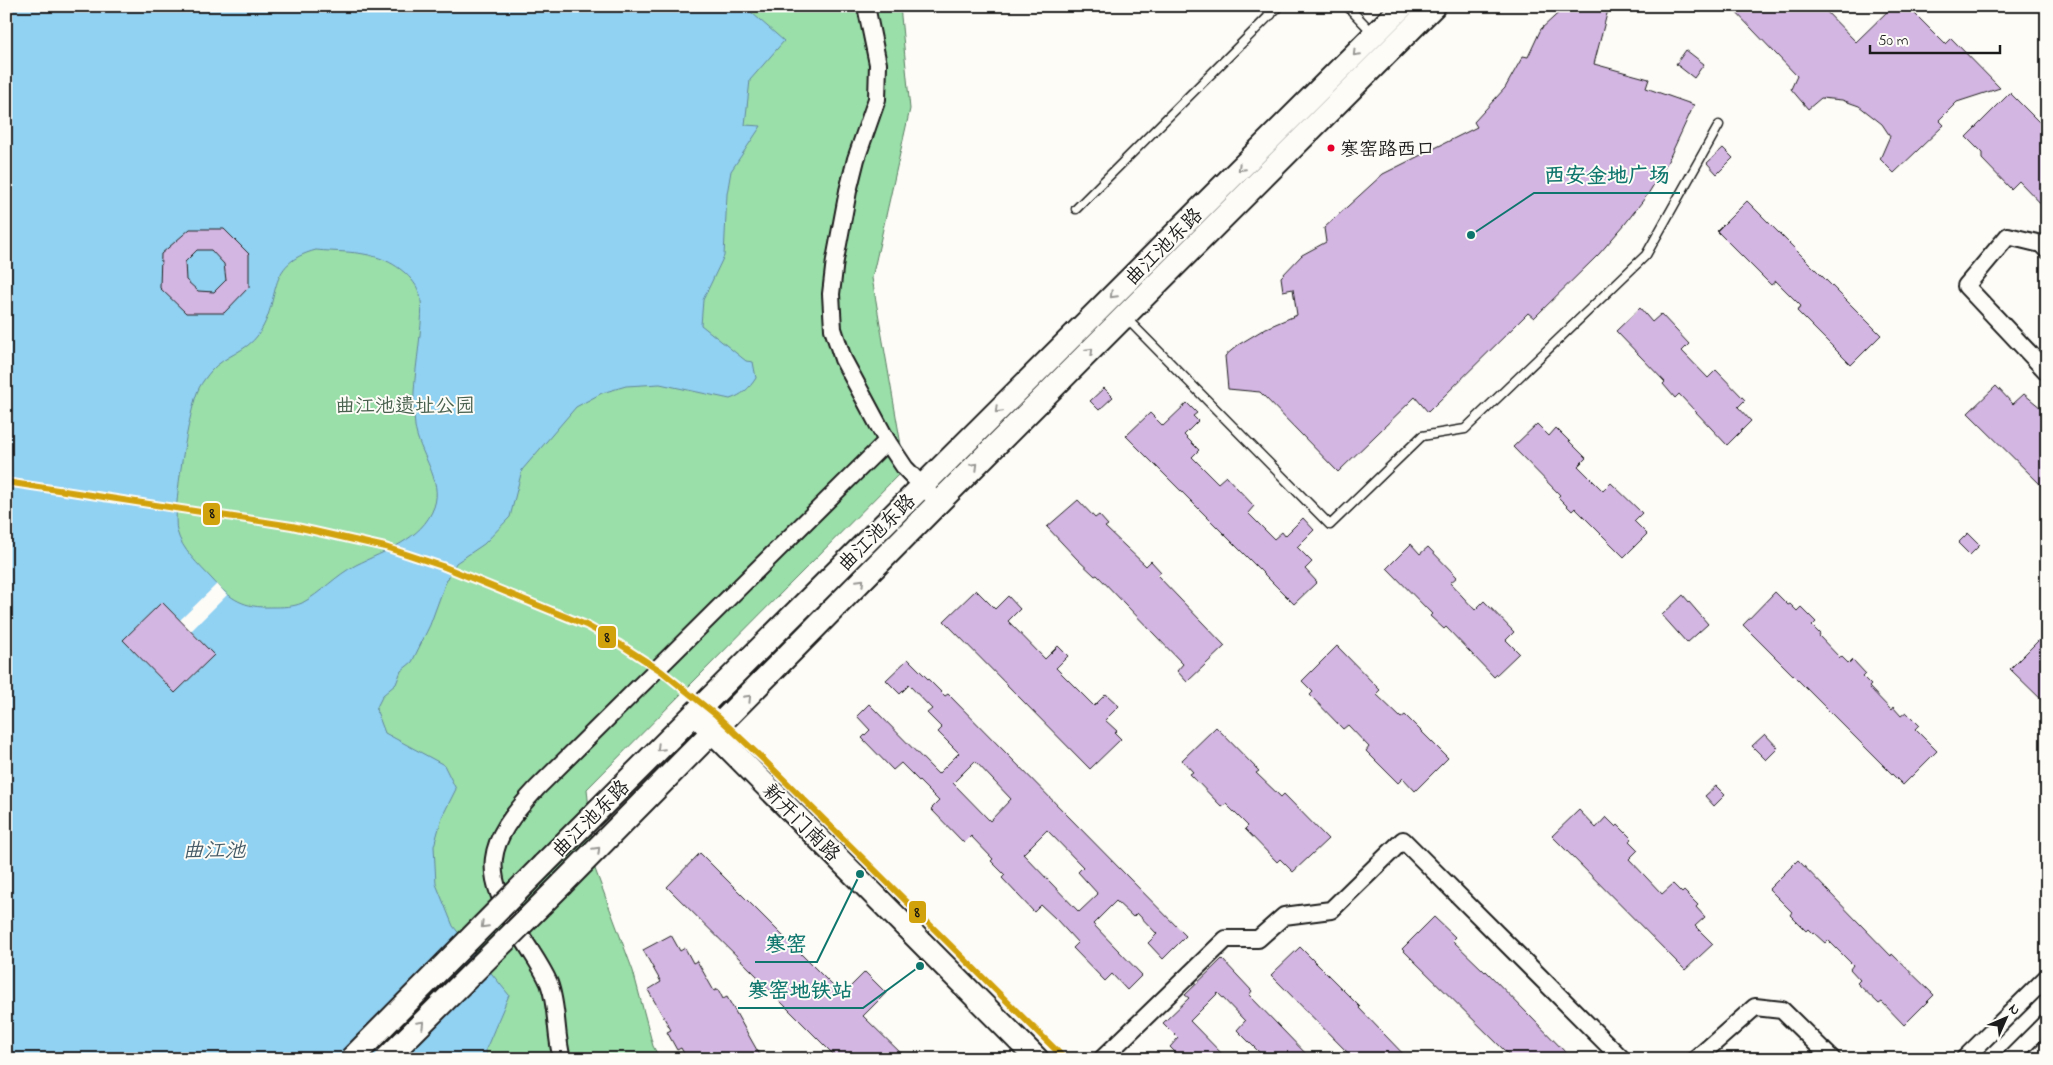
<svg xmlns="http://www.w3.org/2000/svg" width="2053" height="1065" font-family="'Indie Flower','LXGW WenKai TC',sans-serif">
<rect width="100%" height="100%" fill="#fdfcf7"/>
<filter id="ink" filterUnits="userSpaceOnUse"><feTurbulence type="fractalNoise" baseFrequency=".02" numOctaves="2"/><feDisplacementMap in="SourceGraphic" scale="10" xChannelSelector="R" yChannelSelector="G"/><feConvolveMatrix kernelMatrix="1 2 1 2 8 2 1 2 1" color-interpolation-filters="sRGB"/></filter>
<g filter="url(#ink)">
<polygon fill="#9adea9" stroke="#5b7d62" points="6,6 900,6 910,109 872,278 905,468 587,789 595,869 633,971 653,1046 660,1059 6,1059"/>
<path fill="#91d1f2" stroke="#62899c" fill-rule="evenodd" d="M6 6H744L784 41 750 80 745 125 761 126 731 171 727 194 724 256 703 300 701 325 746 361 753 362 756 378C749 389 742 395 730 399L660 384 626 386 602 393 576 407 522 470 510 517 484 544 456 563 445 584 430 625 412 662 401 671 396 684 383 695 376 709 385 733 444 765 456 789 442 817 434 846 436 884 453 926 509 995 486 1049 487 1059H6ZM316 250C336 252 358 251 376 257 394 262 415 277 420 295 423 308 421 323 420 335 417 365 411 396 415 426 418 452 444 480 434 507 422 540 384 551 356 565 336 575 321 593 302 603 293 607 282 607 272 607 244 608 231 600 212 579 199 565 182 550 177 531 172 510 189 408 199 388 202 382 207 376 211 371 224 356 247 351 258 335 283 299 263 264 316 250Z"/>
<polygon fill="#fdfcf7" points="217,584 227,595 191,631 214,655 175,693 123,640 162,602 180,620"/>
<g fill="#d4b6e3" stroke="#1c1c1c" fill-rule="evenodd">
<polygon points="1566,6 1609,6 1594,64 1649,79 1646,88 1694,105 1667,163 1648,194 1625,224 1599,254 1534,318 1528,313 1428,412 1415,397 1338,472 1260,392 1228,389 1225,356 1238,345 1266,328 1297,315 1293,289 1283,291 1281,277 1302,255 1326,242 1324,228 1383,174 1477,127 1474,122 1505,88 1523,56 1528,57 1541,29"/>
<polygon points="1730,6 1821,6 1856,42 1893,6 1907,6 1945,44 1951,38 2000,88 1957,102 1939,120 1944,125 1894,173 1880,159 1890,136 1882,124 1859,106 1842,100 1821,98 1808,109 1791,89 1797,76"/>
<polygon points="1686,50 1704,64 1694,78 1676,64"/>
<polygon points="2010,93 2047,130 2047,210 2019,181 2011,189 1982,159 1982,153 1966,137"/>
<polygon points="1723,148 1733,158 1717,174 1707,163"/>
<polygon points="1747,201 1881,335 1851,365 1797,311 1801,306 1776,281 1771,285 1717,231"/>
<path d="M190 229H224L249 254V287L224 313H186L160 288 161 254ZM197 250H211L224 264 226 280 214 292 198 291 186 280 185 262Z"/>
<polygon points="1640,308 1652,322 1661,314 1689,344 1682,351 1708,378 1716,370 1745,400 1738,407 1751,421 1727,445 1679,394 1675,398 1663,384 1665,382 1616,331"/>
<polygon points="1996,386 2013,404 2024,394 2047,413 2047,491 1968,413"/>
<polygon points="1104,388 1113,397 1099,410 1090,401"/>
<polygon points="1187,403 1197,413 1193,416 1198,421 1184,435 1199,450 1192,457 1218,483 1226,476 1236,487 1254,506 1248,513 1274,539 1282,532 1285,536 1303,518 1314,530 1297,547 1312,562 1305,569 1317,582 1294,604 1126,436 1150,413 1163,426"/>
<polygon points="1537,424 1549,436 1556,428 1586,458 1578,466 1603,491 1611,483 1642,513 1634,521 1647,534 1624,557 1575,508 1572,511 1558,497 1560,495 1513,447"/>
<polygon points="1078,500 1095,518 1099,515 1108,525 1105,527 1146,566 1151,561 1161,572 1157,575 1225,646 1187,682 1177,671 1183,664 1097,575 1095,576 1077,559 1047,527"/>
<polygon points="1968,533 1980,545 1970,555 1958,543"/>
<polygon points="1411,544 1420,554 1428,547 1457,577 1450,583 1475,610 1484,601 1514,632 1506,640 1519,653 1494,677 1446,627 1444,629 1430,616 1432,614 1387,568"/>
<polygon points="976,590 995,609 1008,596 1020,609 1008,621 1045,659 1058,646 1068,656 1056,668 1094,706 1106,694 1119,706 1105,720 1117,731 1115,733 1121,739 1090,769 944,621"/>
<polygon points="1775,592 1788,605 1790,604 1797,611 1801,607 1816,622 1812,626 1820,634 1819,636 1840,658 1841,656 1849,664 1853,660 1866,674 1863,677 1871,685 1869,687 1891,710 1893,707 1901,716 1906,712 1919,725 1915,729 1937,751 1903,785 1743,625"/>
<polygon points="1683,595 1708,624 1687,643 1662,615"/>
<polygon points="162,602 214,655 175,693 123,640"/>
<polygon points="2039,640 2047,648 2047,705 2010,669"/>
<polygon points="1337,646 1380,690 1376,694 1401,718 1405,715 1448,758 1415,791 1403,778 1398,783 1366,751 1369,747 1348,725 1343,729 1310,695 1313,692 1302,681"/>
<path d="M908 659 945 696 948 694 1186 936 1163 959 1148 943 1157 934 1137 913 1133 917 1116 901 1093 924 1142 975 1127 990 1112 974 1105 981 1073 948 1078 943 1056 919 1041 905 1034 912 1002 878 1005 875 991 861 993 859 971 836 964 843 931 809 939 801 901 763 893 770 862 738 870 730 857 716 869 704 938 774 959 753 938 732 942 728 927 713 932 709 909 685 900 694 886 680ZM975 761 1011 799 990 821 953 783ZM1047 830 1083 867 1078 872 1098 894 1079 912 1023 854Z"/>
<polygon points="1216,727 1259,771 1256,773 1281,797 1284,794 1328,839 1293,872 1280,859 1277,862 1245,829 1248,826 1226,804 1222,807 1190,774 1193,772 1182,760"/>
<polygon points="1765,734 1778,748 1766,760 1752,746"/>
<polygon points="1716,786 1725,795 1714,806 1705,796"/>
<polygon points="1579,810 1596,828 1606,817 1616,827 1618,825 1632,839 1629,841 1638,850 1629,859 1662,894 1673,884 1682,893 1684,891 1698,905 1696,907 1705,917 1695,926 1713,944 1685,970 1552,836"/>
<polygon points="700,853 842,995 865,972 886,993 863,1016 907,1059 838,1059 757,978 758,977 667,887"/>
<polygon points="1798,860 1891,956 1892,954 1934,995 1904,1025 1882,1002 1879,1004 1857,983 1860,980 1850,969 1853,965 1828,940 1825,943 1814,933 1813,934 1808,929 1806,931 1790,915 1792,912 1769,889"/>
<polygon points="1434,917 1455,937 1452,940 1485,972 1486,971 1572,1059 1513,1059 1402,949"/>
<polygon points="671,935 680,951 685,948 693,963 697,961 714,991 718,989 723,999 727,997 762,1059 687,1059 681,1048 677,1050 667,1032 671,1030 648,990 661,982 643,950"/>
<polygon points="1300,947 1360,1007 1359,1008 1408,1059 1354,1059 1271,975"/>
<polygon points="1222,959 1252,991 1249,995 1311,1059 1266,1059 1237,1030 1245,1021 1218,993 1190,1021 1227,1059 1182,1059 1170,1047 1178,1038 1163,1023 1189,998 1185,995"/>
</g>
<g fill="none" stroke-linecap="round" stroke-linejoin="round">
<defs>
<g id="lane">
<polyline points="1263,6 1271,15"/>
<polyline points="1347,6 1373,33"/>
<polyline points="1076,209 1279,6"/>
<polyline points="1126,318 1330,525 1422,436 1465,429 1646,255 1719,125"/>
</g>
<g id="street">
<polyline points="866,6 878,64 877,99 856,159 848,191 835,260 831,294 833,329 843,359 887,441 905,468 930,494"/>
<polyline points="2047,250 2041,244 2008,236 1966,286 2047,372"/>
<path d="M562 1059C555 1034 558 1007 549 983 542 967 531 952 522 937 480 871 484 845 537 788L887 441"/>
<polyline points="1102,1059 1226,939 1258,939 1284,916 1331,910 1403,840 1622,1059"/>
<polyline points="1696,1059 1755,1007 1782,1010 1832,1059"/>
<polyline points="1964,1059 2047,977"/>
<polyline points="2010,1059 2047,1022"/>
</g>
<g id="secondary">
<polyline points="703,722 1037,1059"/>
<polyline points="543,865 1403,6"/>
<polyline points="562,884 939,502 1434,6"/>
</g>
</defs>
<use href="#lane" stroke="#1c1c1c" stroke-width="11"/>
<use href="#street" stroke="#1c1c1c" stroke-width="20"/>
<use href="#secondary" stroke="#1c1c1c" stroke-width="26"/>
<use href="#lane" stroke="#fdfcf7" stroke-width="8"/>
<use href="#street" stroke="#fdfcf7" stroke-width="16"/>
<use href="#secondary" stroke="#fdfcf7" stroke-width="22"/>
<defs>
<g id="secondary-bridge">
<polyline points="351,1059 543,865"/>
<polyline points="386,1059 562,884"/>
</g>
</defs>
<use href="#secondary-bridge" stroke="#1c1c1c" stroke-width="26" stroke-linecap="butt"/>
<use href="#secondary-bridge" stroke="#fdfcf7" stroke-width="22"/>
<defs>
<polyline id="metro-1" points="6,482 292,526 385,547 442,566 586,625 618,643 661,671 716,715 764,760 1065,1059"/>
</defs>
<use href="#metro-1" stroke="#fdfcf7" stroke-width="10"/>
<use href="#metro-1" stroke="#d2a20d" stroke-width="6"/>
</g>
<defs><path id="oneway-chevron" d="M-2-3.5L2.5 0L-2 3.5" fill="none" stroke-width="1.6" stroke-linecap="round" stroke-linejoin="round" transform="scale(1.25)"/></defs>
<g stroke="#989794">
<use href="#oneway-chevron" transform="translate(1356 53) rotate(135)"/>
<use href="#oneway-chevron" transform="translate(1241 168) rotate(135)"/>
<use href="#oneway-chevron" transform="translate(1113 295) rotate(135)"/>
<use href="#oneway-chevron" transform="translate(1090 351) rotate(-45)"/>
<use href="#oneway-chevron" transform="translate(998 410) rotate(135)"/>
<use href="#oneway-chevron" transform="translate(975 466) rotate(-45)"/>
<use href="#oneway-chevron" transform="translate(861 582) rotate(-46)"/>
<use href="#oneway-chevron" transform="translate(748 698) rotate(-46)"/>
<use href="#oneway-chevron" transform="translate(660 748) rotate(135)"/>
<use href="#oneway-chevron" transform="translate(597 850) rotate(-45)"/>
<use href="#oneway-chevron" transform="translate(484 925) rotate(135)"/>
<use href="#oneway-chevron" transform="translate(421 1024) rotate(-45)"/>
</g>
</g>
<circle fill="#e4002b" stroke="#fdfcf7" stroke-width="2" cx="1331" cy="148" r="4.5"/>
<g text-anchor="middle" stroke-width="4" stroke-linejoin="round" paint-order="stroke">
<g font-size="19" fill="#1c1c1c" stroke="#fdfcf7" text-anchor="start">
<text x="1340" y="155">寒窑路西口</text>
</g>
<g font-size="20" fill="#1c1c1c" stroke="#fdfcf7">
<text transform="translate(1163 246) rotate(-45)" y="7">曲江池东路</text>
<text transform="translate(876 532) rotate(-45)" y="7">曲江池东路</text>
<text transform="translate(590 818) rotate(-45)" y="7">曲江池东路</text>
<text transform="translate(802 822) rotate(45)" y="7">新开门南路</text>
</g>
<g font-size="20" fill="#48604d" stroke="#fdfcf7">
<text x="405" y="412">曲江池遗址公园</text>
</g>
<g font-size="21" font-style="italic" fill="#455b67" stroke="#fdfcf7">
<text x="214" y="857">曲江池</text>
</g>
</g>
<path fill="none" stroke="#0f766e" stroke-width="2" d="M1471 235L1534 193H1680M860 874L817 962H755M920 966L863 1008H738"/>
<g fill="#0f766e" stroke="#fdfcf7" stroke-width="2">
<circle cx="1471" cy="235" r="5"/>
<circle cx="860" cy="874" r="5"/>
<circle cx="920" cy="966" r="5"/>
</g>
<g font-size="21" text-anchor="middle" font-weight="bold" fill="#0f766e" stroke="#fdfcf7" stroke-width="4" stroke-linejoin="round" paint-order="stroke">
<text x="1607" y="182">西安金地广场</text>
<text x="786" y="951">寒窑</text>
<text x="800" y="997">寒窑地铁站</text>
</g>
<g stroke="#fdfcf7" stroke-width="2">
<rect x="202" y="502" width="19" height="24" rx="5" fill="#d2a20d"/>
<rect x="597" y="625" width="20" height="24" rx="5" fill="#d2a20d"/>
<rect x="908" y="900" width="19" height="24" rx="5" fill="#d2a20d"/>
</g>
<g font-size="14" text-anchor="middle" font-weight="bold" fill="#111">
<text x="212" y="518">8</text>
<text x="607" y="642">8</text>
<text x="917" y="917">8</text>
</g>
<rect width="2053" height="1065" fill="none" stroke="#fdfcf7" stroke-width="25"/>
<rect x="12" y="12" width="2028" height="1040" fill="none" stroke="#1c1c1c" stroke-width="2" filter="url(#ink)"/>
<g transform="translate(2006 1018) rotate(45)" stroke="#fdfcf7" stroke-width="4" paint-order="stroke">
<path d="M0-4L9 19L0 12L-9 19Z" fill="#1c1c1c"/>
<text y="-8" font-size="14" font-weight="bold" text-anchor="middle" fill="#1c1c1c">N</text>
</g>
<path d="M1870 45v8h130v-8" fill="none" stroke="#1c1c1c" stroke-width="2.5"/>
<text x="1878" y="45" font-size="15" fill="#1c1c1c" stroke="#fdfcf7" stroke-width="4" paint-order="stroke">50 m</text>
</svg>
